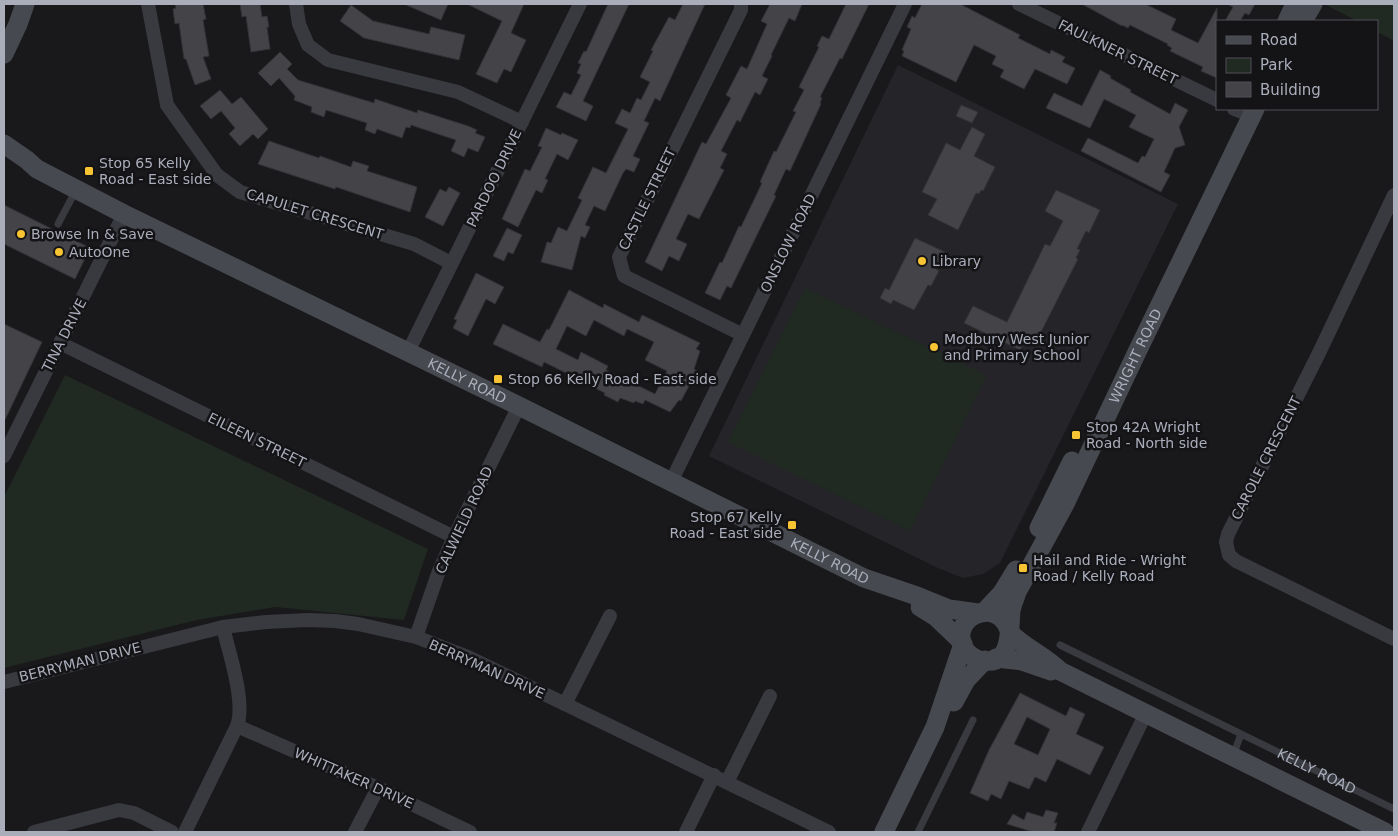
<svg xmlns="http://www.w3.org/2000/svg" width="1398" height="836" font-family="'DejaVu Sans',sans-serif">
<rect width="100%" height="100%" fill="#19181b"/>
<polygon fill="#252428" points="898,65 1178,204 1000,563 983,574 963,578 938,568 709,456"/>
<g fill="#202922">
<polygon points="1324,4 1394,4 1394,41 1377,32 1377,21 1357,21"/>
<polygon points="805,288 987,375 910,531 728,442"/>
<polygon points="65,375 428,549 404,620 275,607 197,620 4,668 4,497"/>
</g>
<g fill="#434348" stroke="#333237" fill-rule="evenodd">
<polygon points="175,4 203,4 206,19 203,20 209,56 203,57 211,79 195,85 186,59 184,59 179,23 175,24 173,9 176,8"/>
<polygon points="240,4 260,4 262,17 267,16 269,27 267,27 270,49 251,52 246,16 242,17"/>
<polygon points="404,4 448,4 441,20"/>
<polygon points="467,4 524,4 511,33 526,40 511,72 504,69 497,83 476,74 502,21"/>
<polygon points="608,4 629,4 583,101 593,106 586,121 556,107 564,92 571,95 581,75 577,73 581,64 578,63 584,51 586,52"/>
<polygon points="683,4 705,4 660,101 655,98 644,121 649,123 633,156 640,159 634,172 626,169 623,173 605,211 594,206 585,225 590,227 585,238 581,236 572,270 541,262 547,242 551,243 558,227 567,231 582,200 578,198 593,167 606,173 628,129 615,123 622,109 630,113 637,98 641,100 650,82 640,77 653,51 651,50 669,17 675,20"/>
<polygon points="770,4 802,4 795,21 789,18 771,55 772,56 762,76 768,79 760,95 755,92 740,122 737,120 721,151 727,154 720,168 724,170 699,219 688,214 676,239 687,244 679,261 669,256 662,271 645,262 702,142 706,144 731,98 726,95 741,66 747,69 767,24 761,21"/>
<polygon points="846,4 869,4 842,59 840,58 820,97 822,98 820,103 821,104 790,171 786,169 774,195 776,196 731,288 727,286 720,300 705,293 720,262 722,263 739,226 741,227 762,183 760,182 774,151 776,152 796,112 793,111 804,90 799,87 819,47 817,46 822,36 829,39"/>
<polygon points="922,4 960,4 1020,35 1018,38 1050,54 1051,50 1065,57 1062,62 1075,68 1067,84 1035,69 1024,89 1000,77 1004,70 992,64 996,56 974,45 956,82 902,56 904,51 902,50 911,29 907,27 912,16 915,18"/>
<polygon points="1082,4 1145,4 1176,19 1171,30 1198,43 1217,8 1217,78 1201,71 1203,67 1170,51 1172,48 1167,45 1168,44 1130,25 1128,28 1122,25 1122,26"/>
<polygon points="1227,4 1255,4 1249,15 1245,13 1240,21 1225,21 1233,7"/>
<polygon points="351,5 373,21 429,34 431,27 465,35 459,60 364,38 340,21"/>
<polygon points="280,52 292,64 287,69 298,80 374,103 375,99 417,113 418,110 468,126 477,130 475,133 485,137 478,152 468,148 464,157 451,151 456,140 411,125 410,128 406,127 402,138 377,129 375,134 365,130 367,123 326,110 324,117 311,112 312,107 294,100 295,96 279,78 271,86 258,73"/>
<polygon points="1100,70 1111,76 1110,78 1131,90 1130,92 1170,114 1175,103 1188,110 1179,127 1185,145 1175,148 1164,172 1170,175 1161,192 1081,151 1088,138 1138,163 1142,156 1145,157 1154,139 1129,127 1136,115 1104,99 1090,128 1046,108 1054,93 1082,106"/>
<polygon points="220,90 232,104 241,97 268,129 258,139 253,134 240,146 229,134 235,128 221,111 211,119 200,106"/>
<polygon points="961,105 978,112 972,123 956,116"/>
<polygon points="972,127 985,134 974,156 995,167 983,191 981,190 979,194 976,193 958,230 928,215 937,199 922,192 946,143 960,150"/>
<polygon points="546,128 561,135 562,133 578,140 568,160 557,154 545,179 548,180 542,193 536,190 518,227 502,219 525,169 530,171 542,147 538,146"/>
<polygon points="269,141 319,158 320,156 351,167 353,161 369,166 367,171 417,187 410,212 336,187 335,189 258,164"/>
<polygon points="449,187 460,193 443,226 425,217 440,189 446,192"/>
<polygon points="1056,190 1100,210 1089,233 1086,231 1077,249 1080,250 1076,258 1078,259 1038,338 1029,334 1020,350 964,323 973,306 1007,322 1045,244 1050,246 1063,221 1045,211"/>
<polygon points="4,205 90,248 75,279 4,244"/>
<polygon points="507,228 522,235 513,254 508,252 504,261 493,256"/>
<polygon points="915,238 945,252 936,269 939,271 931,286 928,285 914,310 893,300 891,304 880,298 885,288 889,290"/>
<polygon points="476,273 504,287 495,304 486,299 468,336 453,328 457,320 454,319"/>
<path d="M569 290 603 308 604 304 639 322 642 315 700 343 696 349 700 351 694 369 697 371 681 401 679 400 670 412 645 400 643 404 635 401 634 403 620 398 618 402 604 395 605 393 579 380 578 382 569 378 570 375 544 362 542 367 493 344 503 324 540 342 547 329 549 330ZM594 320 624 336 627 329 654 342 645 360 667 371 655 394 606 370 608 366 581 352 578 360 556 349 567 326 586 336Z"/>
<polygon points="4,324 42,342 4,422"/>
<path d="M1020 693 1066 716 1070 707 1085 714 1076 734 1104 747 1090 775 1057 759 1046 782 1035 777 1029 789 1009 781 1001 799 991 794 988 801 970 793 989 750ZM1027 717 1050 729 1038 755 1014 744Z"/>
<polygon points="1046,810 1058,813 1054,823 1057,823 1054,832 1033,832 1007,824 1013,814 1024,820 1027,812 1043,817"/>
</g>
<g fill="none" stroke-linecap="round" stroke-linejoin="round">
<g stroke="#393a40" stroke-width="7">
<polyline points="58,224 76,190"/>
<path id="s1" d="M1060 645 1394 809"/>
<polyline points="1233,756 1241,734"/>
<polyline points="918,832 973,720"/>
</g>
<g stroke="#393a40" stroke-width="14">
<polyline points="148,4 167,105 217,175 240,192 414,244 451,263"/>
<polyline points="296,4 299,24 308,45 328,60 458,92 522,122"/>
<polyline points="741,4 741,10 619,257 624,276 743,335"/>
<polyline points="1019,4 1217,100"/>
<polyline points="1234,109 1242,112"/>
<polyline points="1394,195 1319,353 1228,534 1226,542 1229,555 1236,561 1394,639"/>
<polyline points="60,343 454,537"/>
<polyline points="408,352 580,4"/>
<polyline points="4,456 124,214"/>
<polyline points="671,482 905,4"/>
<polyline points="416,637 439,571 454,537 519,406"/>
<polyline points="4,682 223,627 266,622 308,620 335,621 358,624 416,637 468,657 829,832"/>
<polyline points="565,704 610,616"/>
<polyline points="237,726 378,788 470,832"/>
<polyline points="727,782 770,696"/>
<polyline points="34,832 119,810 134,813 172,832"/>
<path d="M185 832 237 726C246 702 229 653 223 627"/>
<polyline points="355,832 378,788"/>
<polyline points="686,832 714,775"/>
<polyline points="1088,832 1146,713"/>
</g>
<g stroke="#474950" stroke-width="19">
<polyline points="1287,21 1295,4"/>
<polyline points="1303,21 1313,4"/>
<polyline points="4,54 18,24 25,4"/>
<path id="s2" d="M4 144 27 160 37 169 124 214 519 406 864 578 917 596 949 609 978 613"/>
<polyline points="1039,528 1072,461"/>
<polyline points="920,607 936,617 962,642"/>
<polyline points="984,612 1002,593 1016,570"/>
<path id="s3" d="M1009 630C997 595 948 618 964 648 967 653 973 658 979 660 1013 669 1009 630 1011 611 1012 604 1015 599 1017 592L1065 504 1137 352 1255 109"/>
<path d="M1010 633C1025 648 1045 656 1060 671L1385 832"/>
<polyline points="996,658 1022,661 1051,671"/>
<polyline points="954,702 966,680 985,660"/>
<polyline points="884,832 935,727 963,644"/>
</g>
</g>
<g fill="#f9c433" stroke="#141316" stroke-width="2">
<rect x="84" y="166" width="10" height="10" rx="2.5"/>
<circle cx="21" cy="234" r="5"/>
<circle cx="59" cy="252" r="5"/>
<circle cx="922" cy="261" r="5"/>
<circle cx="934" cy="347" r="5"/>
<rect x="493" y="374" width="10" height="10" rx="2.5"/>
<rect x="1071" y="430" width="10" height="10" rx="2.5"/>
<rect x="787" y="520" width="10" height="10" rx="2.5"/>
<rect x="1018" y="563" width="10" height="10" rx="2.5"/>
</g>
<g text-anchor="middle" stroke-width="5" stroke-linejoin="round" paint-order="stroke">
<g font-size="14" fill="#aaaebb" stroke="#141316">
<text transform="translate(1118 52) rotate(26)" y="5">FAULKNER STREET</text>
<text transform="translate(494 178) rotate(-64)" y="5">PARDOO DRIVE</text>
<text transform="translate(647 199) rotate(-64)" y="5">CASTLE STREET</text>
<text transform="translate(315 214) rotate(17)" y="5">CAPULET CRESCENT</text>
<text transform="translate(788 243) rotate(-64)" y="5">ONSLOW ROAD</text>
<text transform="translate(64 335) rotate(-63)" y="5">TINA DRIVE</text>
<text dy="5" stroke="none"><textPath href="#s3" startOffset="456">WRIGHT ROAD</textPath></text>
<text dy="5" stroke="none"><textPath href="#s2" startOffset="521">KELLY ROAD</textPath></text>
<text transform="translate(257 440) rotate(26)" y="5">EILEEN STREET</text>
<text transform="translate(1266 458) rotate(-63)" y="5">CAROLE CRESCENT</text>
<text transform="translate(464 520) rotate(-65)" y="5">CALWIELD ROAD</text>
<text dy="5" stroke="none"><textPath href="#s2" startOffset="926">KELLY ROAD</textPath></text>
<text transform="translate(80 662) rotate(-14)" y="5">BERRYMAN DRIVE</text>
<text transform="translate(487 669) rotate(24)" y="5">BERRYMAN DRIVE</text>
<text dy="5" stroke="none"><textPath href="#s1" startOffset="286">KELLY ROAD</textPath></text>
<text transform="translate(354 778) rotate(24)" y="5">WHITTAKER DRIVE</text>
</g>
<g font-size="14" fill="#aaaebb" stroke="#141316" text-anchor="start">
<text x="99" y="168">Stop 65 Kelly<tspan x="99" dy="16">Road - East side</tspan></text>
<text x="31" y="239">Browse In &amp; Save</text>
<text x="69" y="257">AutoOne</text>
<text x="932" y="266">Library</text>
<text x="944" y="344">Modbury West Junior<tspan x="944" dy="16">and Primary School</tspan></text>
<text x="508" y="384">Stop 66 Kelly Road - East side</text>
<text x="1086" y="432">Stop 42A Wright<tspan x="1086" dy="16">Road - North side</tspan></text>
<text x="782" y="522" text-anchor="end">Stop 67 Kelly<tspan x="782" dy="16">Road - East side</tspan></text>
<text x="1033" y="565">Hail and Ride - Wright<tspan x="1033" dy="16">Road / Kelly Road</tspan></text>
</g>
</g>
<rect width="1398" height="836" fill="none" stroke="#aaaebb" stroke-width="10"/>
<rect x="1216" y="20" width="162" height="90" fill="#141316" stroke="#505158"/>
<rect x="1226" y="36" width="25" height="8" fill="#474950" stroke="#505158"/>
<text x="1260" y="45" font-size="15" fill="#aaaebb">Road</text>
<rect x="1226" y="58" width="25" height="15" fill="#202922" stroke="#505158"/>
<text x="1260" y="70" font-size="15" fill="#aaaebb">Park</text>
<rect x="1226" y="82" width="25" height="15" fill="#434348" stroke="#505158"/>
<text x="1260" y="95" font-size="15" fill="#aaaebb">Building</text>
</svg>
